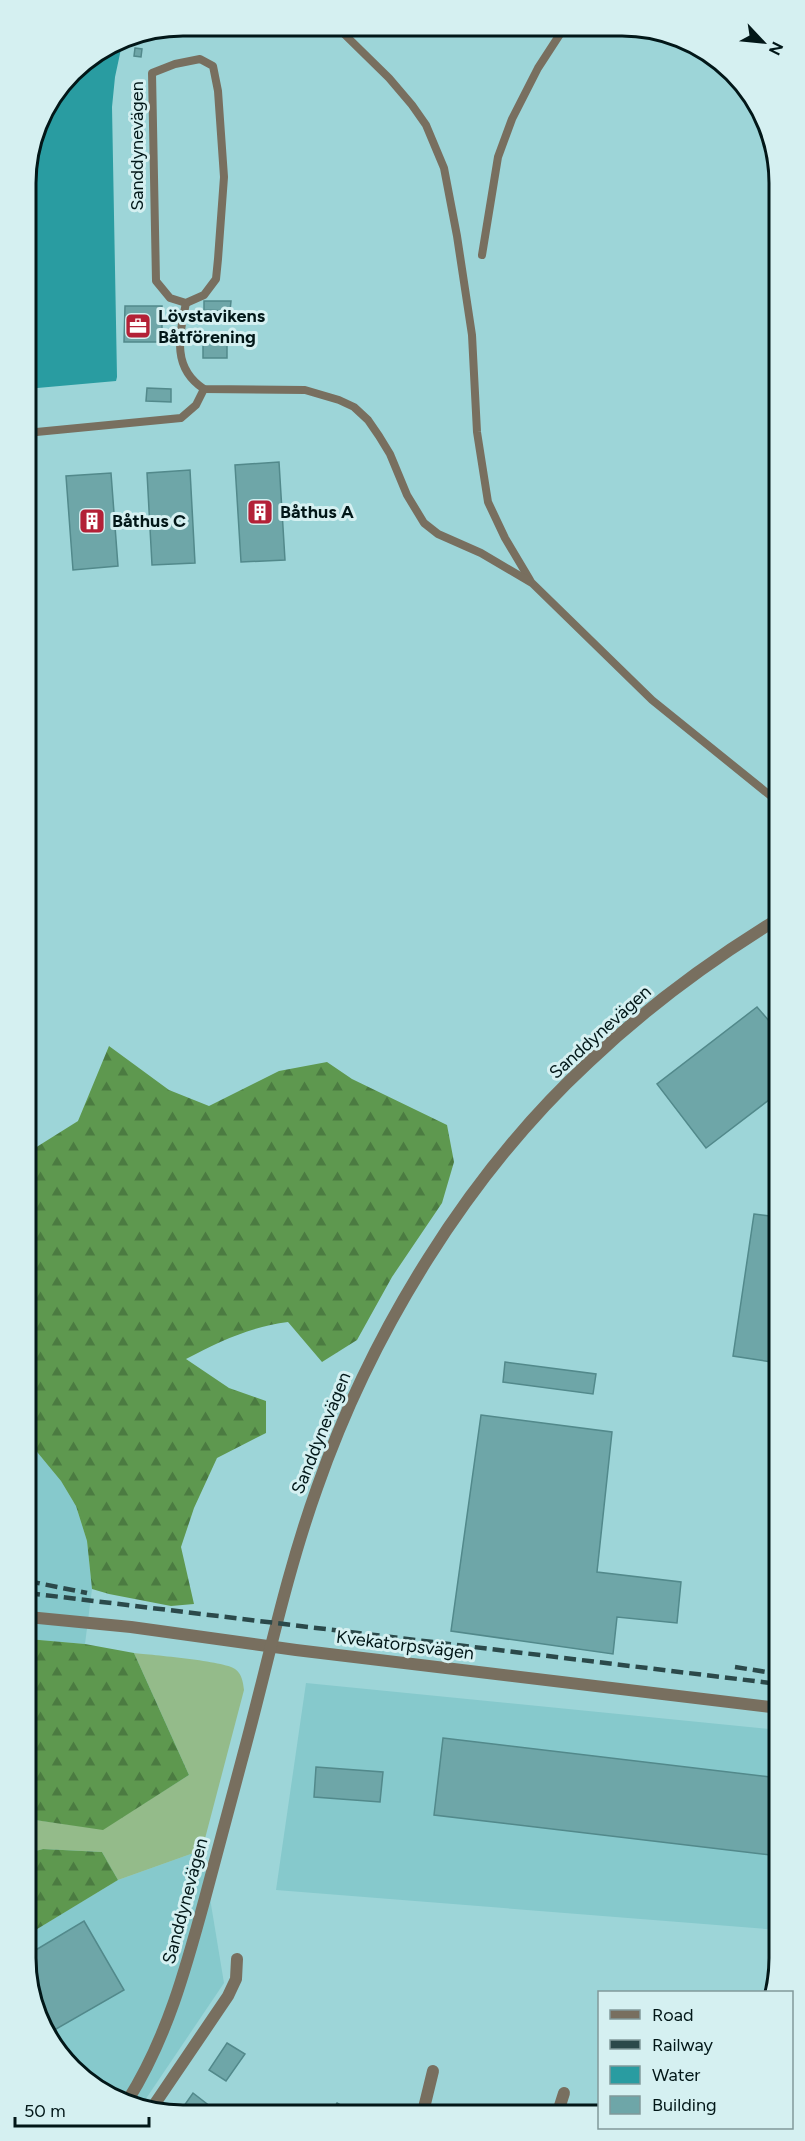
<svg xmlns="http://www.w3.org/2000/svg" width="805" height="2141" font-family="Figtree,sans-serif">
<defs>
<pattern id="forest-firs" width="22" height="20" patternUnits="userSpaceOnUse" patternTransform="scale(1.5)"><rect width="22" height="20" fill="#5e984f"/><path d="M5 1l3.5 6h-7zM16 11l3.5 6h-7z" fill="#4b7b41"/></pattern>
</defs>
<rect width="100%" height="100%" fill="#9dd5d8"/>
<g fill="#86c9cc">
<polygon points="28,1441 61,1481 76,1506 87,1541 92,1589 85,1644 28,1639"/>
<polygon points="306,1683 779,1730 779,1930 276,1890"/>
<polygon points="202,1850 224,1983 141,2106 72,2070 29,1989 29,1934 118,1880"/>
</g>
<path fill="#94bb8a" d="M134 1653C152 1655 225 1661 235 1669 242 1674 243 1682 244 1690L202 1850 118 1880 102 1852 43 1849 28 1853V1819L103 1829 189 1775Z"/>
<g fill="url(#forest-firs)">
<path d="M109 1046 169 1090 209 1106 279 1071 327 1062 352 1079 447 1125 454 1162 442 1203 392 1277 357 1340 322 1362 288 1322C250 1327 220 1341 186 1359L229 1388 266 1401V1433L217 1458 194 1508 181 1547 194 1604 171 1606 109 1594 92 1589 87 1541 76 1506 61 1481 28 1441 27 1153 78 1121Z"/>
<polygon points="28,1639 85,1644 134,1653 189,1775 103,1830 28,1819"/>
<polygon points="43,1849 102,1852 118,1880 29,1934 28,1853"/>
</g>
<polygon fill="#299ca1" points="121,38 121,49 115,77 112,107 117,377 116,381 26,389 26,172 42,113 79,65"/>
<g fill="#6ea6a8" stroke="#52898b" stroke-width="1.5">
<polygon points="135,48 142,49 141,57 134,56"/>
<polygon points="204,301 231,301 230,311 204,310"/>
<polygon points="125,306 162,306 162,342 124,342"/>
<polygon points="203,335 227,336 227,358 203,358"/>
<polygon points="147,388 171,389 171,402 146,401"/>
<polygon points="279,462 285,560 241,562 235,465"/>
<polygon points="190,470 195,563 152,565 147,473"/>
<polygon points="111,473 118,566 73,570 66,476"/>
<polygon points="26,519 29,574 26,574"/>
<polygon points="757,1007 770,1022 778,1016 778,1093 706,1148 657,1084"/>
<polygon points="754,1214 778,1217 778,1363 733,1356"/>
<polygon points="505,1362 596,1374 593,1394 503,1382"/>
<polygon points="481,1415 612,1432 597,1572 681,1582 677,1623 617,1617 613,1654 451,1631"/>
<polygon points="443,1738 779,1778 779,1856 434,1815"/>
<polygon points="316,1767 383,1772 380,1802 314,1797"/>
<polygon points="84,1921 124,1990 51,2032 29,1989 29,1954"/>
<polygon points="227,2043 245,2054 226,2081 209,2070"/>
<polygon points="193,2093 207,2104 201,2113 179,2113"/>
<polygon points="337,2103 352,2112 332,2112"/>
</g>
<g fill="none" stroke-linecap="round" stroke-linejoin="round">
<g stroke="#786f5f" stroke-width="8">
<polyline points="337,27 389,78 412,105 426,125 444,168 457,236 472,335 477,432 488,502 505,538 530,580"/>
<polygon points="200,59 213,66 218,91 224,177 218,259 216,279 204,295 186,303 170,298 156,281 152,73 175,64"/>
<polyline points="482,255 498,157 512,119 538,68 564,28"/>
<path d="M186 303C179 337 172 368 204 389L305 390 339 400 354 407 368 420 379 436 390 454 407 495 424 523 438 534 481 553 532 583 652 700 777 801"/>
<polyline points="26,433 181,418 196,405 204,389"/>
</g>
<g stroke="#786f5f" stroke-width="12">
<polyline points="150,2111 228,1996 236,1979 237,1959"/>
<polyline points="423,2112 433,2071"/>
<polyline points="558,2112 564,2093"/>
</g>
<g stroke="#786f5f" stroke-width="12">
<polyline points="28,1617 131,1627 296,1650 779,1708"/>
<path d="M128 2100C167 2038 186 1968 205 1898 217 1853 229 1808 241 1763 266 1672 285 1577 317 1488 371 1333 468 1174 589 1062 646 1008 711 960 778 919"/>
</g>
<g stroke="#2b494a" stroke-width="4.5" stroke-dasharray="12 6" stroke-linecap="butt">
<polyline points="28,1581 87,1593"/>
<polyline points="28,1593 779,1684"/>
<polyline points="735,1667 779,1674"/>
</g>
</g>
<defs>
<symbol id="office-square" viewBox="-11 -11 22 22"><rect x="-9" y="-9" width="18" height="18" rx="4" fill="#b32137" stroke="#d5f0f1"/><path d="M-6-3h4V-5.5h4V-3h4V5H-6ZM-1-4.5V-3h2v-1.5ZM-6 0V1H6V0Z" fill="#fff"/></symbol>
<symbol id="building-square" viewBox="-11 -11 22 22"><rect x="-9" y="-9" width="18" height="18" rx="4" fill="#b32137" stroke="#d5f0f1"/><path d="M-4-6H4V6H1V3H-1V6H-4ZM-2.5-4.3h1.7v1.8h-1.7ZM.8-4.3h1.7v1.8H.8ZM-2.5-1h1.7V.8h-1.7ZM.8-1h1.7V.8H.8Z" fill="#fff"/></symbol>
</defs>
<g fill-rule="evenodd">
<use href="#office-square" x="123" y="311" width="30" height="30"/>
<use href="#building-square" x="245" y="497" width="30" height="30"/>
<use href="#building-square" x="77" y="506" width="30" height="30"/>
</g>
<g text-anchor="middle" stroke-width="6" stroke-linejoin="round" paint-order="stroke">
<g font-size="18" fill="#021718" stroke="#d5f0f1">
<text transform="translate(137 146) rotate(-90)" y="6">Sanddynevägen</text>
<text transform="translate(600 1032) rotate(-42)" y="6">Sanddynevägen</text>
<text transform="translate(321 1433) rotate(-68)" y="6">Sanddynevägen</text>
<text transform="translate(405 1645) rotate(7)" y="6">Kvekatorpsvägen</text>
<text transform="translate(185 1901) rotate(-75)" y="6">Sanddynevägen</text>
</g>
<g font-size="18" font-weight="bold" fill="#021718" stroke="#d5f0f1" text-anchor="start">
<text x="158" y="322">Lövstavikens<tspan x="158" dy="21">Båtförening</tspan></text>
<text x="280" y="518">Båthus A</text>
<text x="112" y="527">Båthus C</text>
</g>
</g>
<path d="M0 0H805V2141H0ZM183 36H622A147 147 0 0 1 769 183V1958A147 147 0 0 1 622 2105H183A147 147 0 0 1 36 1958V183A147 147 0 0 1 183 36Z" fill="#d5f0f1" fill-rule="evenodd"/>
<path fill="none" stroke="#021718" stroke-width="3" d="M183 36H622A147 147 0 0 1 769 183V1958A147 147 0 0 1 622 2105H183A147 147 0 0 1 36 1958V183A147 147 0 0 1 183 36Z"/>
<rect x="598" y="1991" width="195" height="138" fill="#d5f0f1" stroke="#81999a" stroke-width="1.5"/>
<rect x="610" y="2010" width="30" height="9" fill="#786f5f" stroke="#81999a" stroke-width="1.5"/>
<text x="652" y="2021" font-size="18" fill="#021718">Road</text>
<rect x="610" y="2040" width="30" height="9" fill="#2b494a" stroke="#81999a" stroke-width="1.5"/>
<text x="652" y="2051" font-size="18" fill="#021718">Railway</text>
<rect x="610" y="2066" width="30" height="18" fill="#299ca1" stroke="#81999a" stroke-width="1.5"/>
<text x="652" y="2081" font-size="18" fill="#021718">Water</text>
<rect x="610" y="2096" width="30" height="18" fill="#6ea6a8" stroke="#81999a" stroke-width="1.5"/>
<text x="652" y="2111" font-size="18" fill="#021718">Building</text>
<g transform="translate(763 42) rotate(116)" stroke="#d5f0f1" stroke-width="4.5" paint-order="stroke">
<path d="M0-4.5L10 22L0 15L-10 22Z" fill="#021718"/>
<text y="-9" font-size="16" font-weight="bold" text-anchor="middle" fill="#021718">N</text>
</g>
<path d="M15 2117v9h134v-9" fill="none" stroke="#021718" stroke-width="3"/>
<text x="24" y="2117" font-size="18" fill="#021718" stroke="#d5f0f1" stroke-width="4.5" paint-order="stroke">50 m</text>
</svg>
